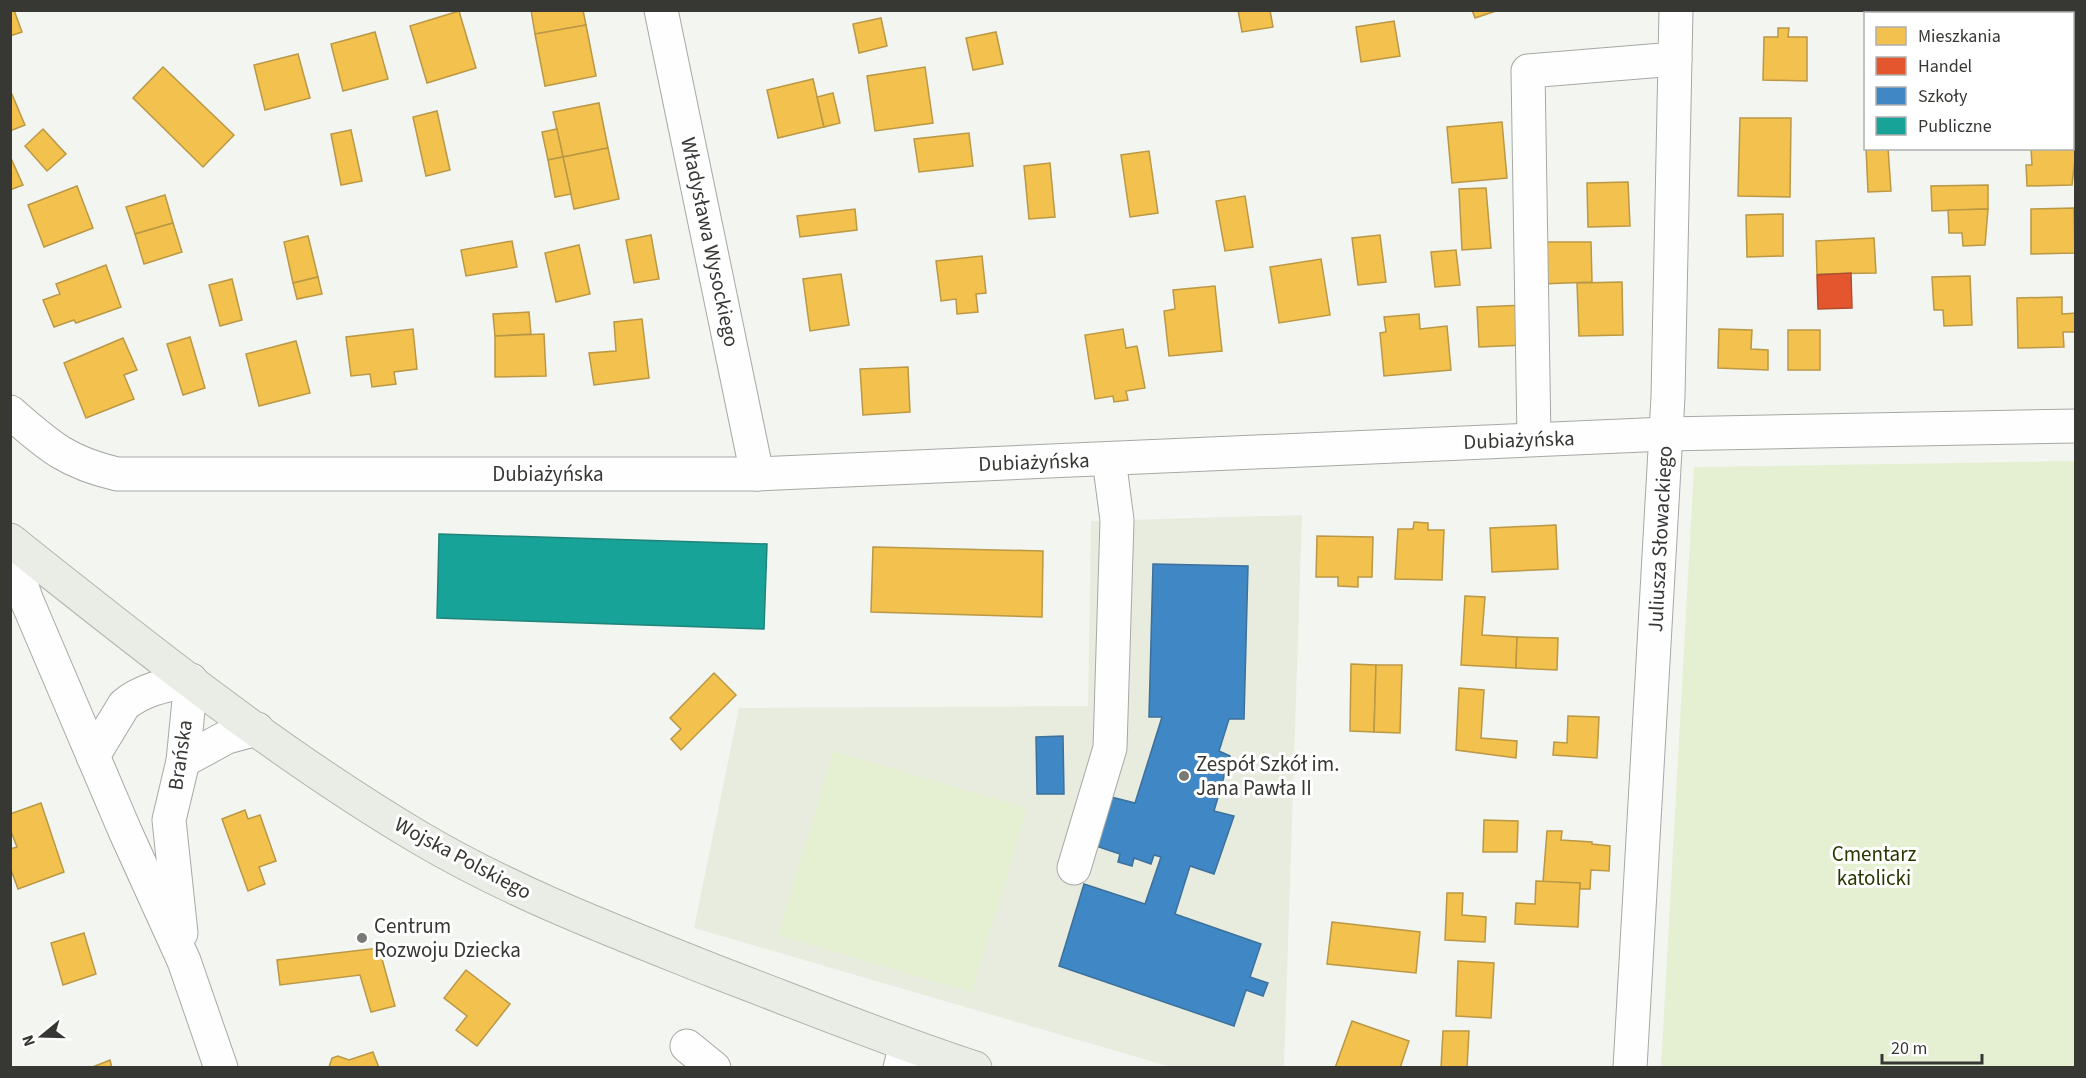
<svg xmlns="http://www.w3.org/2000/svg" width="2086" height="1078" font-family="'Source Sans 3',sans-serif">
<rect width="100%" height="100%" fill="#f3f6f0"/>
<polygon fill="#e7ecdf" points="1302,515 1284,1067 1171,1067 694,928 739,708 1088,706 1091,521"/>
<g fill="#e5f0d2">
<polygon points="2075,461 2075,1067 1661,1067 1694,467"/>
<polygon points="833,751 1027,808 972,993 778,935"/>
</g>
<g fill="#f2c14e" stroke="#ba9846" stroke-width="1.5">
<polygon points="10,10 14,10 22,32 10,36"/>
<polygon points="531,10 583,10 586,25 535,34"/>
<polygon points="1238,10 1270,10 1273,27 1242,32"/>
<polygon points="1472,10 1499,10 1475,18"/>
<polygon points="2014,10 2060,10 2061,14 2014,14"/>
<polygon points="459,11 476,68 427,83 410,26"/>
<polygon points="881,18 887,46 859,53 853,24"/>
<polygon points="1394,21 1400,56 1361,62 1356,27"/>
<polygon points="586,25 596,76 545,86 535,34"/>
<polygon points="1778,28 1789,28 1788,37 1807,37 1807,81 1763,80 1764,37 1778,37"/>
<polygon points="375,32 388,79 343,91 331,44"/>
<polygon points="996,32 1003,64 973,70 966,38"/>
<polygon points="298,54 310,98 265,110 254,65"/>
<polygon points="163,67 234,135 203,167 133,98"/>
<polygon points="925,67 933,123 875,131 867,76"/>
<polygon points="813,79 824,127 778,138 767,90"/>
<polygon points="11,92 25,125 10,131 10,93"/>
<polygon points="833,93 840,123 824,127 817,97"/>
<polygon points="599,103 608,148 563,157 553,112"/>
<polygon points="437,111 450,170 426,176 413,117"/>
<polygon points="1740,118 1791,118 1790,197 1738,196"/>
<polygon points="1502,122 1507,178 1452,183 1447,127"/>
<polygon points="43,129 66,154 47,171 25,146"/>
<polygon points="557,129 563,157 548,160 542,132"/>
<polygon points="351,130 362,181 341,185 331,134"/>
<polygon points="969,133 973,166 919,172 914,139"/>
<polygon points="608,148 619,199 574,209 563,157"/>
<polygon points="1866,148 1888,148 1891,191 1868,192"/>
<polygon points="2031,148 2076,150 2072,185 2027,186 2026,165 2032,165"/>
<polygon points="1149,151 1158,213 1130,217 1121,155"/>
<polygon points="10,156 23,185 10,190"/>
<polygon points="563,157 571,194 555,197 548,160"/>
<polygon points="1050,163 1055,217 1029,219 1024,166"/>
<polygon points="1628,182 1630,226 1588,227 1587,183"/>
<polygon points="1988,185 1988,209 1932,211 1931,186"/>
<polygon points="77,186 93,228 44,247 28,205"/>
<polygon points="1486,188 1491,248 1462,250 1459,189"/>
<polygon points="165,195 173,223 135,234 126,207"/>
<polygon points="1245,196 1253,247 1225,251 1216,201"/>
<polygon points="2074,208 2075,253 2031,254 2031,209"/>
<polygon points="855,209 857,230 800,237 797,216"/>
<polygon points="1988,209 1985,245 1963,246 1962,233 1949,233 1948,210"/>
<polygon points="1783,214 1783,256 1747,257 1746,215"/>
<polygon points="173,223 182,252 144,264 135,234"/>
<polygon points="651,235 659,279 634,283 626,240"/>
<polygon points="1380,235 1386,282 1358,285 1352,238"/>
<polygon points="308,236 318,277 293,283 284,242"/>
<polygon points="1874,238 1876,273 1817,274 1816,241"/>
<polygon points="512,241 517,267 466,276 461,250"/>
<polygon points="1541,242 1591,242 1592,282 1541,284"/>
<polygon points="579,245 590,294 556,302 545,253"/>
<polygon points="1456,250 1460,285 1435,287 1431,252"/>
<polygon points="982,256 986,293 976,294 978,312 957,314 956,299 941,301 936,261"/>
<polygon points="1321,259 1330,315 1279,323 1270,267"/>
<polygon points="106,265 121,307 76,323 74,320 54,327 43,300 60,294 56,284"/>
<polygon points="841,274 849,325 810,331 803,279"/>
<polygon points="1970,276 1972,325 1944,326 1943,310 1934,310 1932,277"/>
<polygon points="318,277 322,294 297,299 293,283"/>
<polygon points="232,279 242,320 220,326 209,285"/>
<polygon points="1622,282 1623,335 1579,336 1577,283"/>
<polygon points="1215,286 1222,351 1169,356 1164,311 1175,309 1173,290"/>
<polygon points="2062,297 2062,314 2076,313 2076,332 2063,332 2064,347 2018,348 2017,298"/>
<polygon points="1525,305 1527,345 1479,347 1477,307"/>
<polygon points="529,312 531,334 495,336 493,314"/>
<polygon points="1419,314 1420,329 1447,326 1451,370 1384,376 1380,333 1386,332 1384,317"/>
<polygon points="642,319 649,378 594,385 589,353 616,351 614,322"/>
<polygon points="413,329 417,369 394,372 396,384 372,387 370,374 351,376 346,337"/>
<polygon points="1123,329 1126,348 1137,346 1145,388 1126,391 1128,400 1114,402 1113,396 1095,399 1085,335"/>
<polygon points="1719,329 1752,330 1751,349 1768,350 1768,370 1718,368"/>
<rect x="1788" y="330" width="32" height="40"/>
<polygon points="544,334 546,376 495,377 495,336"/>
<polygon points="190,337 205,388 183,395 167,344"/>
<polygon points="123,338 137,370 124,375 134,399 86,418 64,363"/>
<polygon points="296,341 310,393 259,406 246,354"/>
<polygon points="908,367 910,412 863,415 860,369"/>
<polygon points="1414,522 1428,523 1428,530 1444,530 1442,580 1395,579 1398,529 1413,529"/>
<polygon points="1556,525 1558,569 1492,572 1490,528"/>
<polygon points="1317,536 1373,537 1372,577 1358,577 1358,587 1338,586 1338,577 1316,577"/>
<polygon points="873,547 1043,551 1042,617 871,612"/>
<polygon points="1465,596 1485,597 1482,635 1517,637 1516,668 1461,665"/>
<polygon points="1517,637 1558,638 1557,670 1516,668"/>
<polygon points="1351,664 1376,665 1374,732 1350,731"/>
<polygon points="1376,665 1402,665 1400,733 1374,732"/>
<polygon points="714,673 736,695 681,750 671,739 681,729 670,718"/>
<polygon points="1459,688 1484,690 1481,738 1517,741 1516,758 1456,750"/>
<polygon points="1568,716 1599,717 1597,758 1553,755 1554,742 1567,743"/>
<polygon points="41,803 64,872 18,889 10,867 10,849 17,847 10,829 10,814"/>
<polygon points="245,810 248,819 260,815 276,861 259,867 265,884 248,891 222,819"/>
<polygon points="1484,820 1518,821 1517,852 1483,852"/>
<polygon points="1547,831 1562,831 1561,840 1592,842 1592,844 1610,846 1609,871 1591,870 1590,889 1580,889 1580,883 1543,882"/>
<polygon points="1536,881 1580,883 1578,927 1515,924 1516,903 1535,904"/>
<polygon points="1447,893 1463,893 1462,915 1486,917 1485,942 1445,940"/>
<polygon points="1332,922 1420,932 1416,973 1327,964"/>
<polygon points="84,933 96,974 63,985 51,943"/>
<polygon points="379,948 395,1006 371,1012 360,975 280,985 277,960"/>
<polygon points="1458,961 1494,963 1491,1018 1456,1016"/>
<polygon points="466,970 510,1004 477,1046 456,1030 467,1016 444,998"/>
<polygon points="1352,1021 1409,1041 1400,1068 1335,1068"/>
<polygon points="1443,1031 1469,1031 1467,1068 1441,1068"/>
<polygon points="373,1052 379,1068 329,1067 332,1058 338,1056 349,1060"/>
<polygon points="110,1060 112,1068 90,1068"/>
</g>
<polygon fill="#e4572e" stroke="#b04e30" stroke-width="1.5" points="1851,273 1852,308 1818,309 1817,275"/>
<g fill="#3f88c5" stroke="#3d709a" stroke-width="1.5">
<polygon points="1153,564 1248,566 1244,719 1229,719 1219,751 1230,756 1214,811 1234,816 1214,874 1190,866 1175,914 1261,944 1250,977 1268,983 1263,996 1246,990 1234,1026 1059,966 1084,884 1145,904 1161,857 1154,855 1151,864 1134,858 1132,866 1118,862 1120,854 1096,846 1111,797 1135,803 1162,717 1149,717"/>
<polygon points="1063,736 1064,794 1037,794 1036,737"/>
</g>
<polygon fill="#17a398" stroke="#21837a" stroke-width="1.5" points="439,534 767,544 764,629 437,618"/>
<g fill="none" stroke-linecap="round" stroke-linejoin="round">
<defs>
<g id="minor">
<polyline points="661,10 757,474"/>
<path d="M10 412C49 446 66 462 117 474H757L1666 434 2076 426"/>
<polyline points="1534,439 1528,71 1675,59"/>
<polyline points="15,544 16,570 27,601 125,831 184,961 221,1068"/>
<path d="M93 756 124 705C143 689 167 685 191 680L183 761 169 820 181 933"/>
<polyline points="183,761 227,737 257,729"/>
<polyline points="1074,868 1110,748 1117,520 1109,459"/>
<polyline points="687,1046 714,1068"/>
<polyline points="900,1068 906,1045"/>
<polyline points="1630,1068 1668,397 1676,10"/>
</g>
<path id="major" d="M10 540C142 645 275 752 420 838 513 893 614 931 714 971 801 1004 886 1039 975 1068"/>
</defs>
<use href="#minor" stroke="#a7a8a4" stroke-width="35"/>
<use href="#major" stroke="#b1b6aa" stroke-width="35"/>
<use href="#minor" stroke="#fdfefd" stroke-width="33"/>
<use href="#major" stroke="#eaece6" stroke-width="33"/>
</g>
<g fill="#797a76" stroke="#fff" stroke-width="2">
<circle cx="1184" cy="776" r="6"/>
<circle cx="362" cy="938" r="6"/>
</g>
<g text-anchor="middle" stroke-width="6" stroke-linejoin="round" paint-order="stroke">
<g font-size="21" fill="#373834" stroke="#fff">
<text transform="translate(710 242) rotate(78)" y="7">Władysława Wysockiego</text>
<text transform="translate(1519 440) rotate(-2)" y="7">Dubiażyńska</text>
<text transform="translate(1034 462) rotate(-2)" y="7">Dubiażyńska</text>
<text x="548" y="481">Dubiażyńska</text>
<text transform="translate(1660 539) rotate(-87)" y="7">Juliusza Słowackiego</text>
<text transform="translate(180 755) rotate(-82)" y="7">Brańska</text>
<text transform="translate(463 858) rotate(28)" y="7">Wojska Polskiego</text>
</g>
<g font-size="21" fill="#373834" stroke="#fff" text-anchor="start">
<text x="1196" y="771">Zespół Szkół im.<tspan x="1196" dy="24">Jana Pawła II</tspan></text>
<text x="374" y="933">Centrum<tspan x="374" dy="24">Rozwoju Dziecka</tspan></text>
</g>
<g font-size="21" fill="#2a3700" stroke="#fff">
<text x="1874" y="861">Cmentarz<tspan x="1874" dy="24">katolicki</tspan></text>
</g>
</g>
<rect width="2086" height="1078" fill="none" stroke="#373834" stroke-width="24"/>
<rect x="1864" y="12" width="210" height="138" fill="#ffffff" stroke="#afafae" stroke-width="1.5"/>
<rect x="1876" y="27" width="30" height="18" fill="#f2c14e" stroke="#afafae" stroke-width="1.5"/>
<text x="1918" y="42" font-size="18" fill="#373834">Mieszkania</text>
<rect x="1876" y="57" width="30" height="18" fill="#e4572e" stroke="#afafae" stroke-width="1.5"/>
<text x="1918" y="72" font-size="18" fill="#373834">Handel</text>
<rect x="1876" y="87" width="30" height="18" fill="#3f88c5" stroke="#afafae" stroke-width="1.5"/>
<text x="1918" y="102" font-size="18" fill="#373834">Szkoły</text>
<rect x="1876" y="117" width="30" height="18" fill="#17a398" stroke="#afafae" stroke-width="1.5"/>
<text x="1918" y="132" font-size="18" fill="#373834">Publiczne</text>
<g transform="translate(42 1036) rotate(251)" stroke="#ffffff" stroke-width="4.5" paint-order="stroke">
<path d="M0-4.5L10 22L0 15L-10 22Z" fill="#373834"/>
<text y="-9" font-size="16" font-weight="bold" text-anchor="middle" fill="#373834">N</text>
</g>
<path d="M1882 1054v9h100v-9" fill="none" stroke="#373834" stroke-width="3"/>
<text x="1891" y="1054" font-size="18" fill="#373834" stroke="#ffffff" stroke-width="4.5" paint-order="stroke">20 m</text>
</svg>
